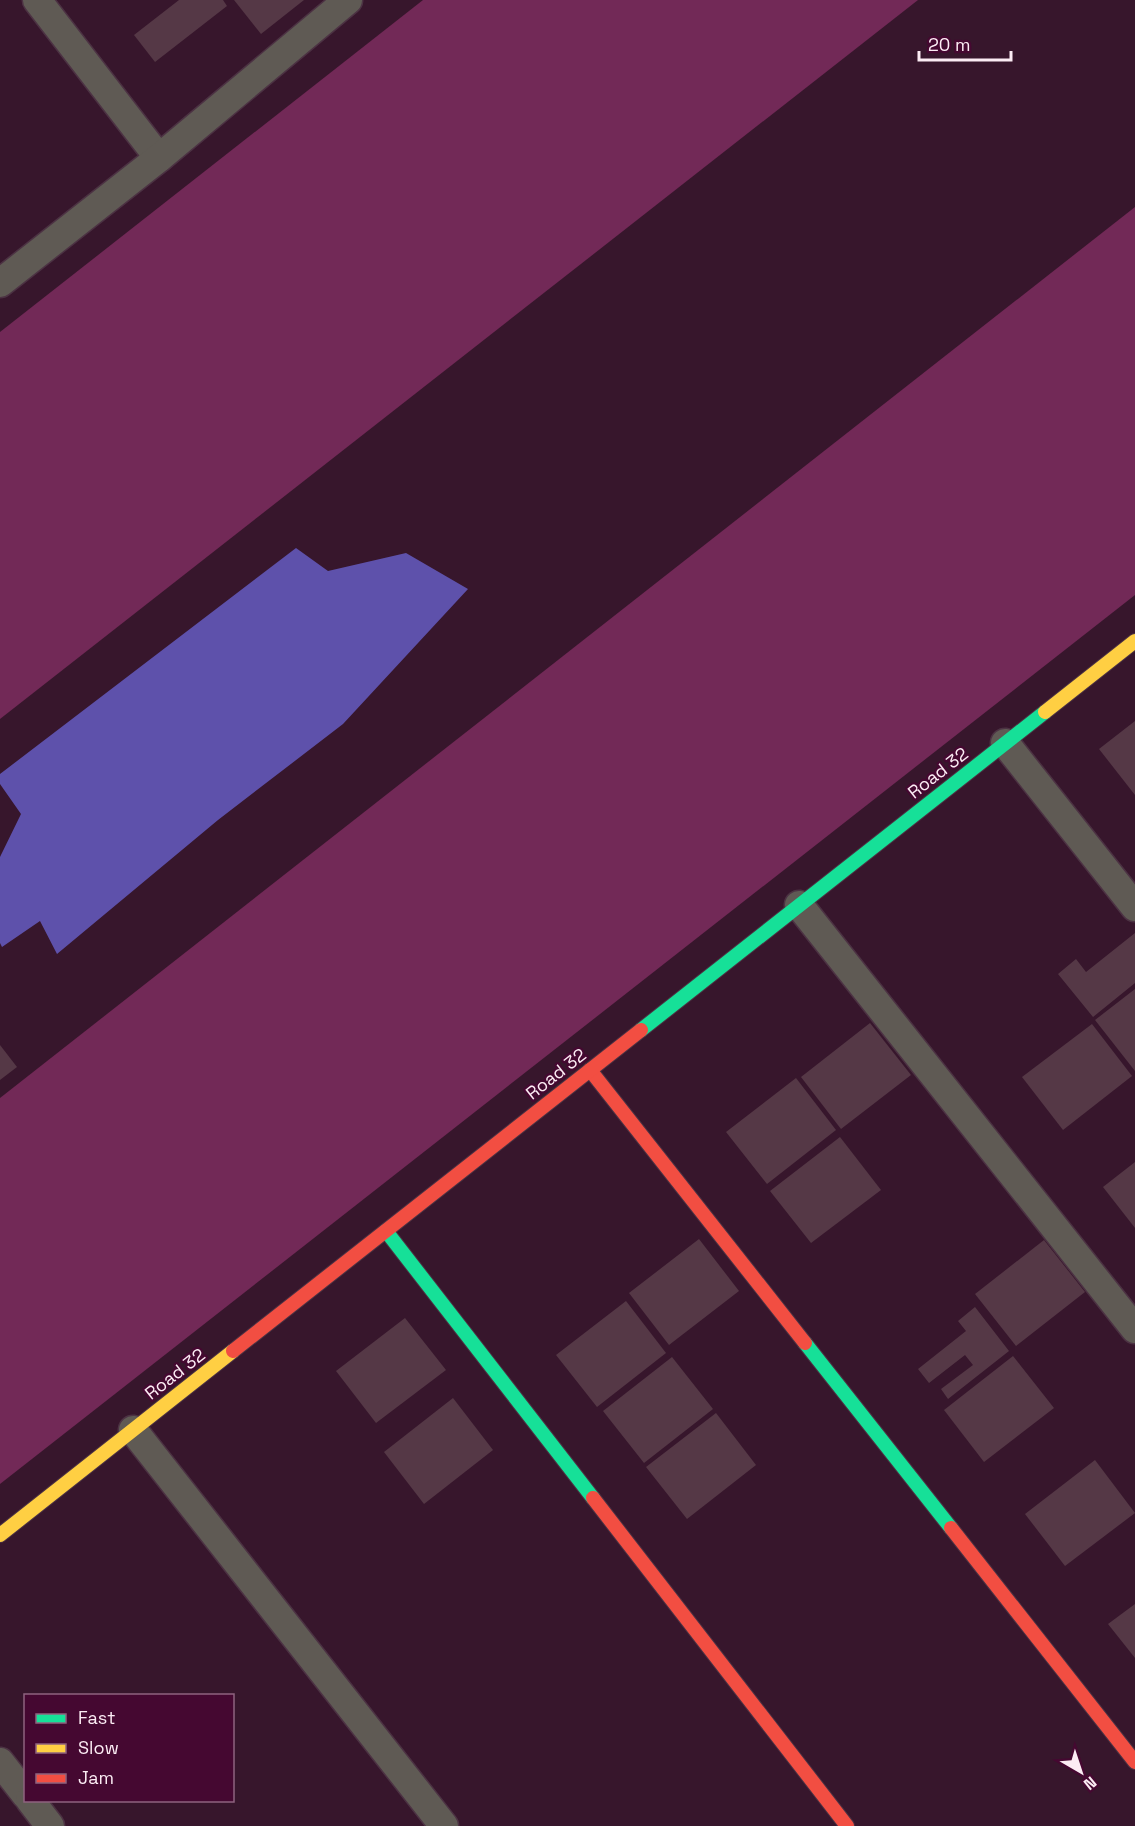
<svg xmlns="http://www.w3.org/2000/svg" width="1135" height="1826" font-family="'Space Grotesk',sans-serif">
<rect width="100%" height="100%" fill="#37162c"/>
<g fill="#722957">
<polygon points="423,0 918,0 0,719 0,332"/>
<polygon points="1135,207 1135,595 0,1484 0,1098"/>
</g>
<polygon fill="#5e51ab" points="296,548 328,571 406,553 468,589 343,724 218,820 57,954 40,921 2,947 0,943 0,857 21,814 0,784 0,774"/>
<g fill="#553846">
<polygon points="179,0 223,0 227,6 155,62 134,35"/>
<polygon points="234,0 304,0 261,34"/>
<polygon points="1135,721 1135,795 1099,749"/>
<polygon points="1135,933 1135,983 1093,1017 1058,974 1076,959 1086,972"/>
<polygon points="1135,989 1135,1071 1095,1020"/>
<polygon points="870,1023 911,1075 841,1129 801,1077"/>
<polygon points="1092,1024 1132,1076 1063,1130 1022,1077"/>
<polygon points="0,1045 17,1067 0,1080"/>
<polygon points="796,1078 836,1130 767,1184 726,1132"/>
<polygon points="840,1137 881,1190 811,1243 770,1191"/>
<polygon points="1135,1162 1135,1228 1103,1187"/>
<polygon points="699,1239 739,1291 669,1345 629,1293"/>
<polygon points="1044,1240 1085,1292 1016,1346 975,1294"/>
<polygon points="626,1301 666,1353 597,1407 556,1355"/>
<polygon points="975,1307 1009,1351 948,1399 941,1389 973,1365 965,1355 929,1383 918,1369 966,1331 958,1321"/>
<polygon points="405,1318 446,1370 376,1423 336,1371"/>
<polygon points="1013,1356 1054,1408 984,1462 944,1410"/>
<polygon points="672,1357 713,1409 644,1463 603,1411"/>
<polygon points="453,1398 493,1450 424,1504 384,1452"/>
<polygon points="716,1413 756,1465 687,1519 646,1467"/>
<polygon points="1095,1460 1135,1513 1065,1566 1025,1514"/>
<polygon points="1135,1604 1135,1658 1108,1624"/>
</g>
<g fill="none" stroke-linecap="round" stroke-linejoin="round">
<defs>
<g id="street">
<polyline points="37,0 159,158"/>
<polyline points="0,283 159,158 348,0"/>
<polyline points="1005,743 1135,907"/>
<polyline points="799,905 1135,1329"/>
<polyline points="133,1430 444,1826"/>
<polyline points="0,1762 26,1795"/>
<polyline points="30,1800 50,1826"/>
</g>
<g id="fast">
<polyline points="641,1030 1045,712"/>
<polyline points="386,1231 593,1498"/>
<polyline points="805,1343 951,1528"/>
</g>
<g id="slow">
<polyline points="1045,712 1135,641"/>
<polyline points="0,1535 233,1351"/>
</g>
<g id="jam">
<polyline points="590,1070 805,1343"/>
<polyline points="233,1351 641,1030"/>
<polyline points="593,1498 847,1826"/>
<polyline points="951,1528 1135,1762"/>
</g>
</defs>
<use href="#street" stroke="#4c3243" stroke-width="31"/>
<use href="#fast" stroke="#4c3243" stroke-width="16"/>
<use href="#slow" stroke="#4c3243" stroke-width="16"/>
<use href="#jam" stroke="#4c3243" stroke-width="16"/>
<use href="#street" stroke="#5f5a54" stroke-width="28"/>
<use href="#fast" stroke="#16e098" stroke-width="14"/>
<use href="#slow" stroke="#ffcf43" stroke-width="14"/>
<use href="#jam" stroke="#f24e42" stroke-width="14"/>
</g>
<g text-anchor="middle" stroke-width="4.5" stroke-linejoin="round" paint-order="stroke">
<g font-size="18" fill="#fcecf4" stroke="#450831">
<text transform="translate(938 773) rotate(-38)" y="6">Road 32</text>
<text transform="translate(556 1074) rotate(-38)" y="6">Road 32</text>
<text transform="translate(175 1374) rotate(-38)" y="6">Road 32</text>
</g>
</g>
<rect x="24" y="1694" width="210" height="108" fill="#450831" stroke="#8e637f" stroke-width="1.5"/>
<rect x="36" y="1714" width="30" height="9" fill="#16e098" stroke="#8e637f" stroke-width="1.5"/>
<text x="78" y="1724" font-size="18" fill="#fcecf4">Fast</text>
<rect x="36" y="1744" width="30" height="9" fill="#ffcf43" stroke="#8e637f" stroke-width="1.5"/>
<text x="78" y="1754" font-size="18" fill="#fcecf4">Slow</text>
<rect x="36" y="1774" width="30" height="9" fill="#f24e42" stroke="#8e637f" stroke-width="1.5"/>
<text x="78" y="1784" font-size="18" fill="#fcecf4">Jam</text>
<g transform="translate(1081 1772) rotate(141)" stroke="#450831" stroke-width="4.5" paint-order="stroke">
<path d="M0-4.5L10 22L0 15L-10 22Z" fill="#fcecf4"/>
<text y="-9" font-size="16" font-weight="bold" text-anchor="middle" fill="#fcecf4">N</text>
</g>
<path d="M919 51v9h92v-9" fill="none" stroke="#fcecf4" stroke-width="3"/>
<text x="928" y="51" font-size="18" fill="#fcecf4" stroke="#450831" stroke-width="4.5" paint-order="stroke">20 m</text>
</svg>
